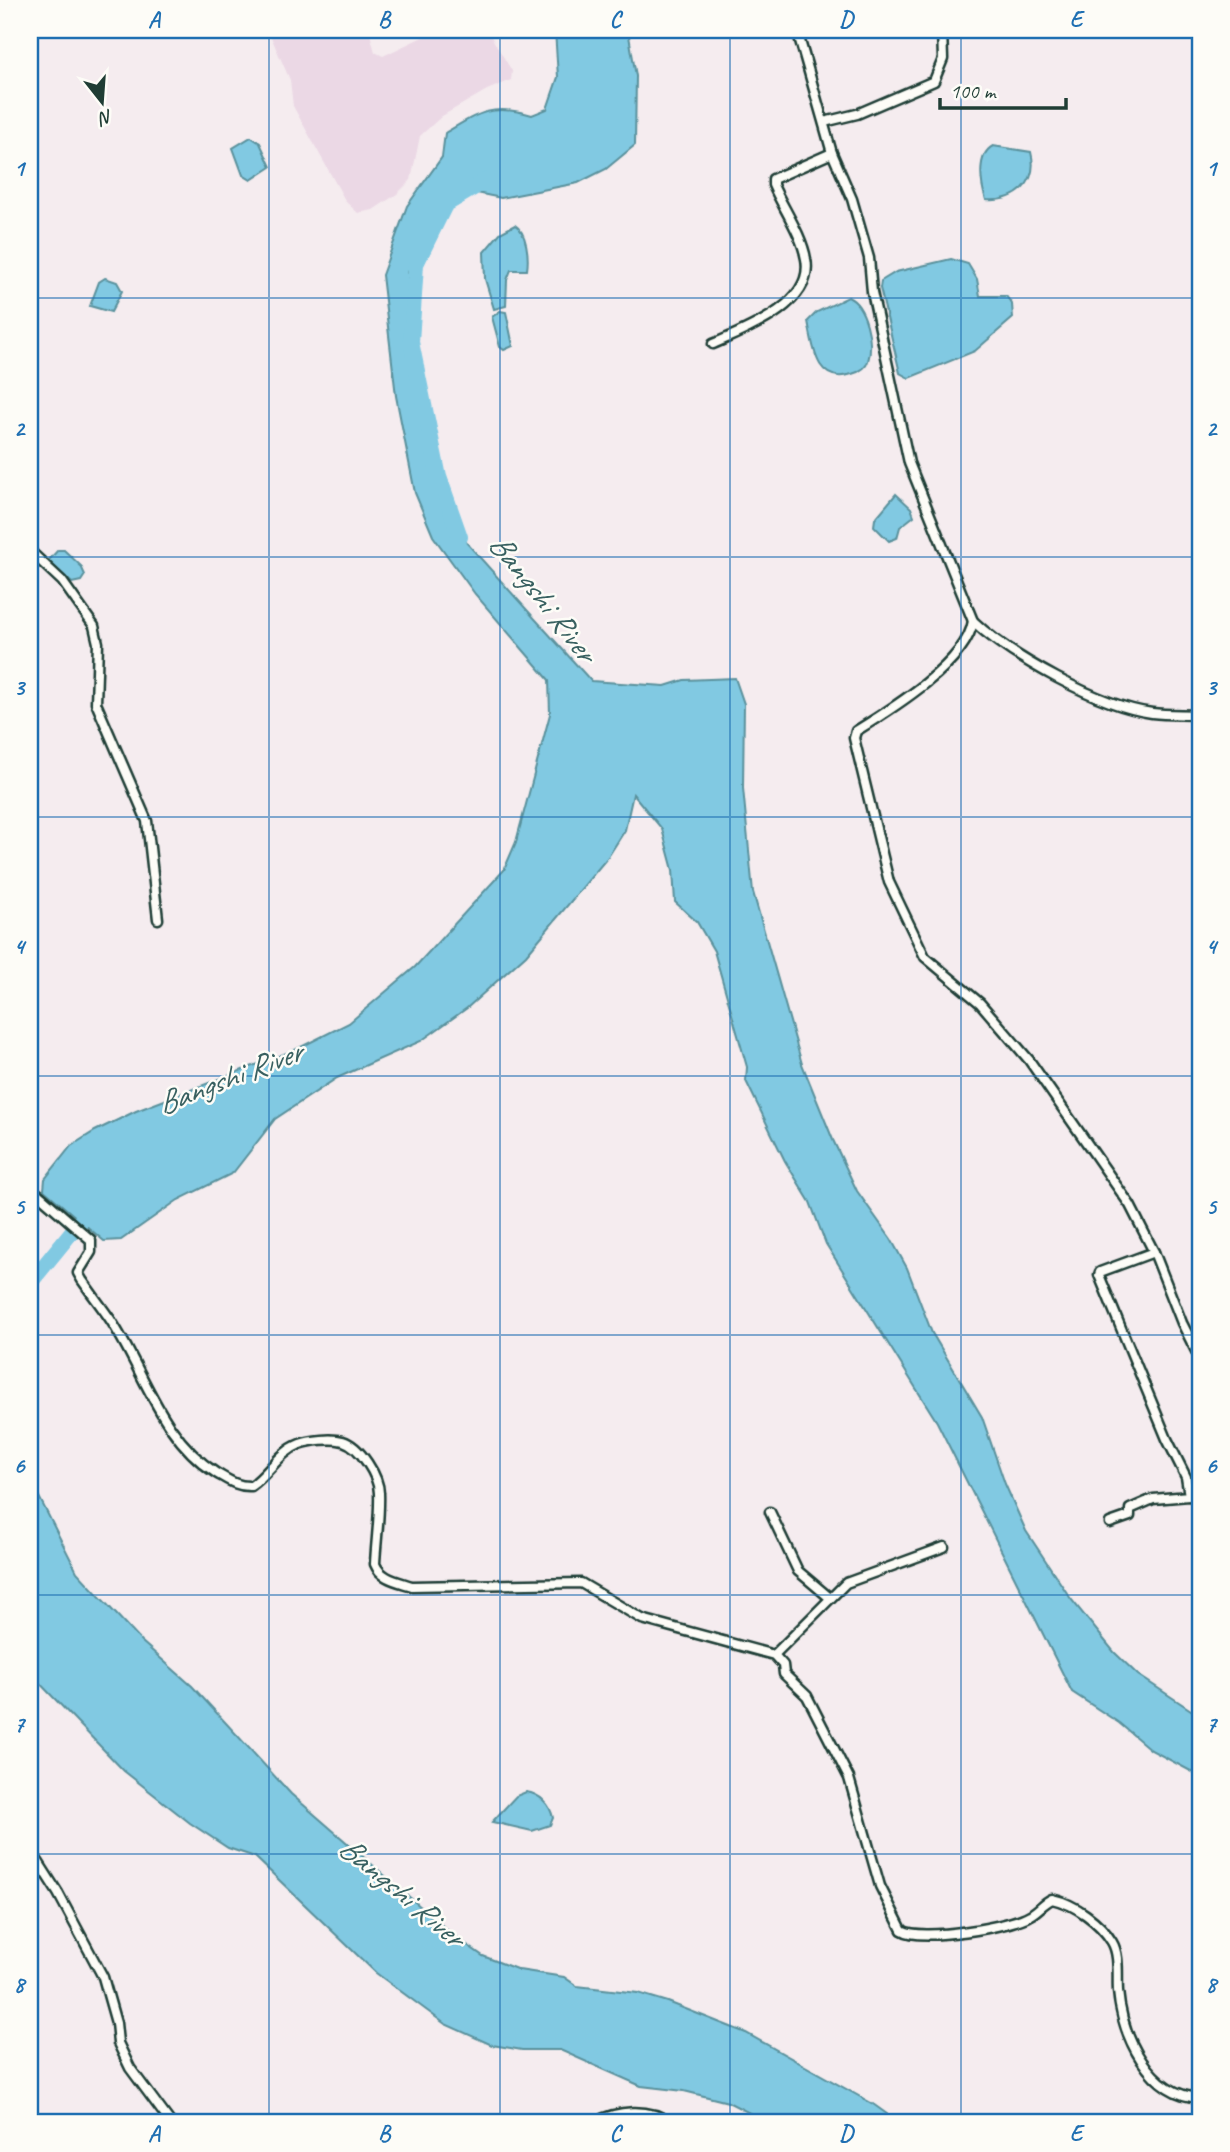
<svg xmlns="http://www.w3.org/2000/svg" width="1230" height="2152" font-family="Caveat,sans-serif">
<rect width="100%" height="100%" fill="#f5ecef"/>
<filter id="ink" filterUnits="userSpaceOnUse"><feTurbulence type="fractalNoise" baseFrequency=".0143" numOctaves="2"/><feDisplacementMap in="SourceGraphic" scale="14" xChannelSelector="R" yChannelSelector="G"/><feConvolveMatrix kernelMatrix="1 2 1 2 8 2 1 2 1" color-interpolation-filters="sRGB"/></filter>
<g filter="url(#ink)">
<polygon fill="#ebd8e5" points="268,30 369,30 375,52 383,56 437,30 487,30 512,71 511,80 487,90 442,116 420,136 411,180 397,194 373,210 358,213 346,202 293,106 290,80"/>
<g fill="#81c9e2" stroke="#5a919c" stroke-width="2">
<path d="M555 30H628L636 76 635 145 606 169 578 183 501 198 467 191 435 222 408 272 409 351 442 494 465 541 591 681 665 686 684 680 735 678 744 704 743 788 753 892 802 1064 833 1140 857 1191 891 1239 907 1268 932 1333 982 1417 1005 1484 1026 1531 1071 1599 1114 1652 1138 1675 1200 1716V1776L1151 1750 1119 1723 1072 1692 937 1422 826 1244 810 1202 785 1161 746 1081 747 1067 714 951 697 922 675 902 673 870 662 829 633 794 625 830 608 857 526 955 467 1008 421 1041 337 1078 275 1119 233 1173 178 1200 121 1240 104 1241 44 1190 45 1179 71 1146 95 1131 136 1111 297 1049 349 1023 415 967 504 870 516 842 550 714 549 680 475 594 433 536 415 493 396 396 382 275 407 206 442 157 445 133C478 113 492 103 532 115L547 109 558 77Z"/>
<polygon points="251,137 260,143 271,167 251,180 243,175 233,148"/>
<path d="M993 146 1031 152C1039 183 1016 202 986 200 981 185 976 155 993 146Z"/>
<path d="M515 225C527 232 529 257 527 270H511L507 280 506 306 494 309 485 279 484 252 500 233Z"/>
<polygon points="951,259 968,264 977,279 980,296 1006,296 1012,304 1013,318 975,351 909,378 900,373 880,288 881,281 896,272"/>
<polygon points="105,278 117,282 122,291 111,312 90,306 99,282"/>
<path d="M848 297C866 305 874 343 868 361 866 369 859 372 852 374 816 386 813 346 808 321L817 312Z"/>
<polygon points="500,311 506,312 513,346 504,350 500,347 492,317"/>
<polygon points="896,494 911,508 914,516 900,527 897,538 889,541 874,526 875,519"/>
<polygon points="58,550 64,550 81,566 85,575 81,581 72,583 48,561"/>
<polygon points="30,1479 77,1572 141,1641 192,1686 291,1794 453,1935 483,1956 519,1970 564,1977 577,1986 638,1993 668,2002 746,2033 873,2104 898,2122 767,2122 728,2102 684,2091 641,2086 560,2050 522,2050 492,2045 445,2024 376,1973 255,1857 228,1848 190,1823 124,1771 30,1673"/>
<path d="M526 1792C540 1794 550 1804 553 1818L550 1825 532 1831 492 1822 516 1796Z"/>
</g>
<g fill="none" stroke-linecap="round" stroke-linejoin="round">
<g stroke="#81c9e2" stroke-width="16">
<polyline points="460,537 439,477 411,342 416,264 445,205 487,180"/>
<polyline points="30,1283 92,1207"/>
</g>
<defs>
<g id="minor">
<path d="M797 30 832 153 852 199 869 258 872 292 909 463 973 621C967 663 890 710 856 731L854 738 889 882 925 957 980 1003 1029 1060 1130 1205 1154 1252 1100 1272 1099 1275 1167 1439 1186 1477 1189 1496 1153 1499 1130 1509V1516L1110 1523"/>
<polyline points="824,122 857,114 934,81 943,59 942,30"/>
<path d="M713 344C745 330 815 304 806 259 802 235 783 208 773 185V179L832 153"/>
<polyline points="30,551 62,581 94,626 98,643 96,703 147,821 158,919"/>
<path d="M973 621C1011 657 1099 706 1152 713 1168 715 1184 714 1200 715"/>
<path d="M30 1187 91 1240V1252L78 1273 82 1280C91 1293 101 1306 110 1319 145 1372 160 1437 216 1473 227 1479 237 1487 251 1486 269 1474 279 1452 300 1444 311 1440 332 1438 343 1441 360 1446 379 1477 379 1493 380 1516 376 1541 375 1564 381 1579 397 1581 412 1586L581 1583 642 1619 774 1655 783 1665 784 1674 807 1696 849 1778 880 1886 902 1930C920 1942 1011 1927 1030 1915 1038 1911 1043 1903 1052 1899 1075 1904 1100 1922 1112 1942 1120 1955 1117 1976 1118 1991 1122 2036 1149 2095 1200 2098"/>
<polyline points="1154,1252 1182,1323 1200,1359"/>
<polyline points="1189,1496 1200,1497"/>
<polyline points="770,1512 798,1571 830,1598"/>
<polyline points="774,1655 846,1583 944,1547"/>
<polyline points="30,1849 58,1893 103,1977 116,2023 118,2043 130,2068 170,2122"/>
<path d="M595 2122C617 2111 648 2107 669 2122"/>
</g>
</defs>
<use href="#minor" stroke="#1f3d34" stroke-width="13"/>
<use href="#minor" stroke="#fdfcf7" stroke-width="8"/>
</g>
</g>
<path fill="none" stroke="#1f6fb2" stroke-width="2" stroke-opacity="0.55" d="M269 30V2122M500 30V2122M730 30V2122M961 30V2122M30 298H1200M30 557H1200M30 817H1200M30 1076H1200M30 1335H1200M30 1595H1200M30 1854H1200"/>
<g text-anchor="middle" stroke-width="5" stroke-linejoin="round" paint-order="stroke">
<g font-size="32" font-style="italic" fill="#386060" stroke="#fdfcf7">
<text transform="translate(543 597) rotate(52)" y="11">Bangshi River</text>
<text transform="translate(229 1077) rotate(-21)" y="11">Bangshi River</text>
<text transform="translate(402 1891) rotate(40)" y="11">Bangshi River</text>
</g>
</g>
<rect width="1230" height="2152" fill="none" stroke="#fdfcf7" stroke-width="77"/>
<g transform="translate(102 102) rotate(163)" stroke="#fdfcf7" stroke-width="5" paint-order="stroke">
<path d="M0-5L12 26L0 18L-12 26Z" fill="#1f3d34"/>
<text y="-10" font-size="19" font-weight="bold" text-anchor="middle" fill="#1f3d34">N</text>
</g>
<path d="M940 98v10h126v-10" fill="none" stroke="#1f3d34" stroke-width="3.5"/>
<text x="950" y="98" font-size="21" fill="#1f3d34" stroke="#fdfcf7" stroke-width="5" paint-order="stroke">100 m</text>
<rect x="38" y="38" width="1154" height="2076" fill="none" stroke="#1f6fb2" stroke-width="2.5"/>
<g font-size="23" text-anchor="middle" font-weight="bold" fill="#1f6fb2">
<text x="154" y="27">A</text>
<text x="384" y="27">B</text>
<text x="615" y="27">C</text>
<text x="846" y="27">D</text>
<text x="1076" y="27">E</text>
<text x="19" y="176">1</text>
<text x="1211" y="176">1</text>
<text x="19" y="436">2</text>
<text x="1211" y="436">2</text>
<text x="19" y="695">3</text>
<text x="1211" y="695">3</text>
<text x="19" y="954">4</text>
<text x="1211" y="954">4</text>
<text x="19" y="1214">5</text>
<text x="1211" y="1214">5</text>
<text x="19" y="1473">6</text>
<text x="1211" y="1473">6</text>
<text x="19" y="1732">7</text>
<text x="1211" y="1732">7</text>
<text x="19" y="1992">8</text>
<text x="1211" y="1992">8</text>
<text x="154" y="2141">A</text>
<text x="384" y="2141">B</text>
<text x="615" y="2141">C</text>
<text x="846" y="2141">D</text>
<text x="1076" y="2141">E</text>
</g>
</svg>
